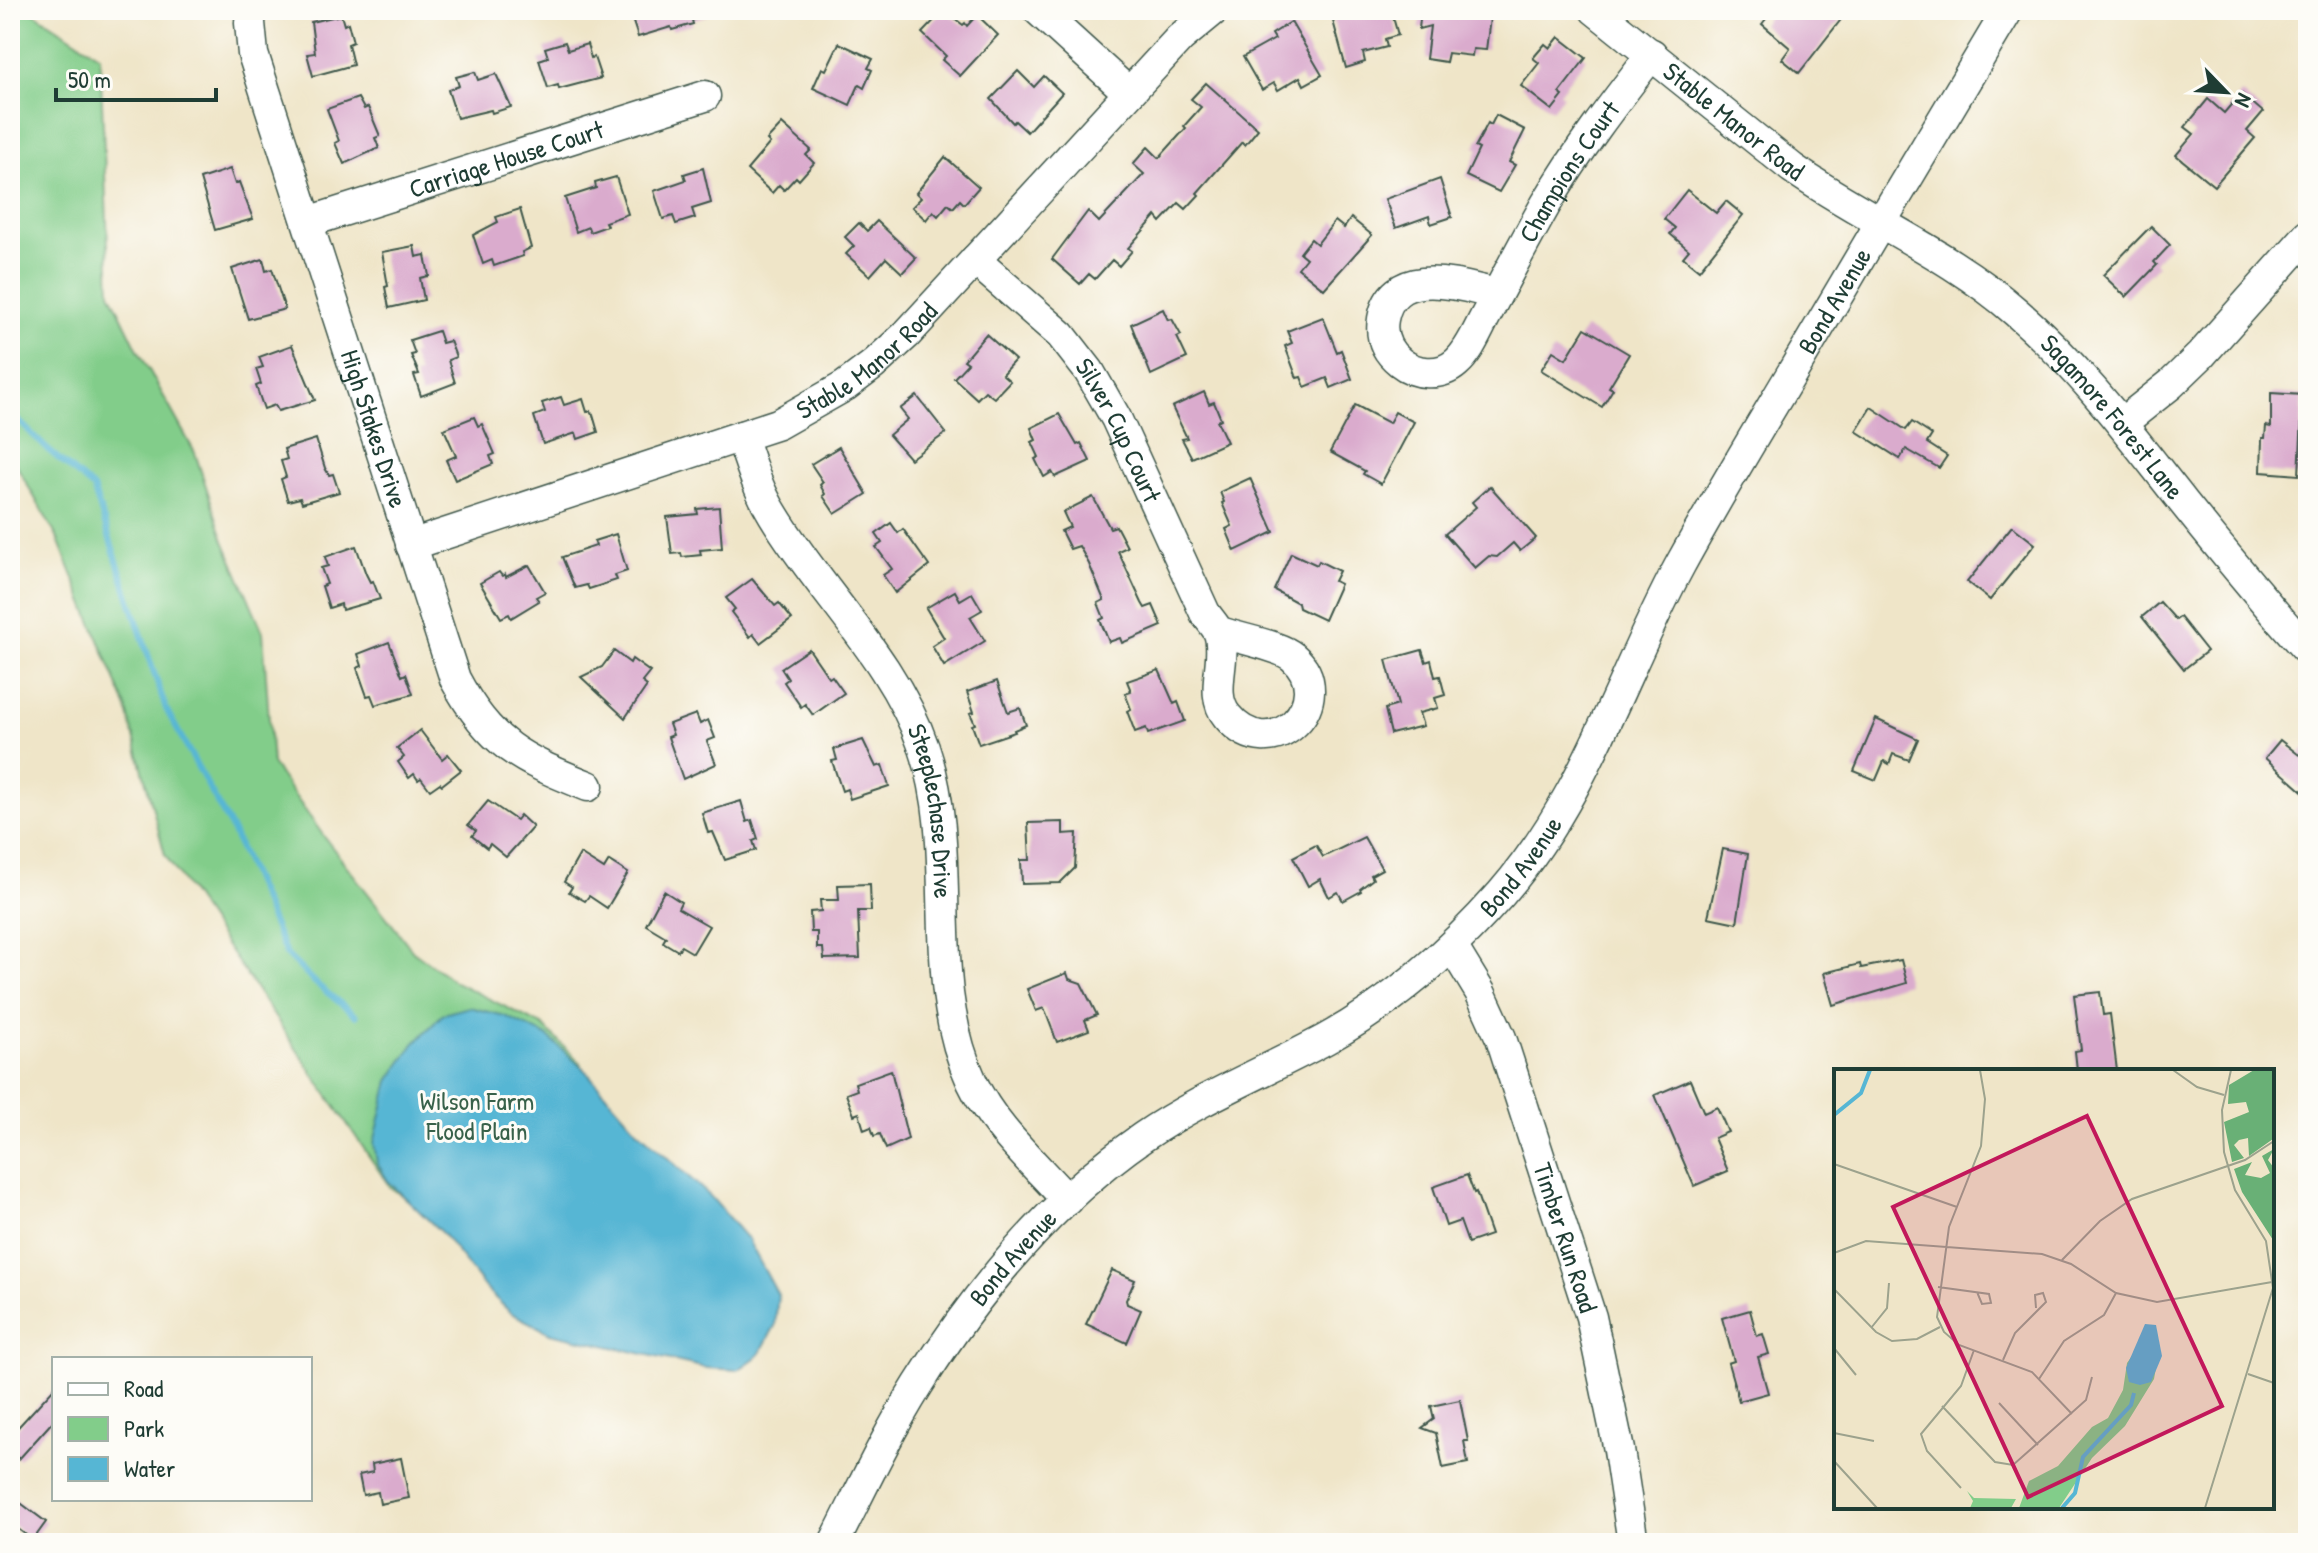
<svg xmlns="http://www.w3.org/2000/svg" width="2318" height="1553" font-family="'Patrick Hand',sans-serif">
<rect width="100%" height="100%" fill="#fdfcf7"/>
<filter id="ink" filterUnits="userSpaceOnUse"><feTurbulence type="fractalNoise" baseFrequency=".0125" numOctaves="2"/><feDisplacementMap in="SourceGraphic" scale="16" xChannelSelector="R" yChannelSelector="G"/><feConvolveMatrix kernelMatrix="1 2 1 2 8 2 1 2 1" color-interpolation-filters="sRGB"/></filter>
<filter id="wash" filterUnits="userSpaceOnUse"><feTurbulence type="fractalNoise" baseFrequency=".006" numOctaves="4" result="noise"/><feDisplacementMap in="SourceGraphic" scale="32" xChannelSelector="R" yChannelSelector="G"/><feGaussianBlur stdDeviation="1.8" result="paint"/><feColorMatrix in="noise" values="0 0 0 0 0 0 0 0 0 0 0 0 0 0 0 0 0 1.4 0 .05"/><feComposite in="paint" operator="in"/></filter>
<g filter="url(#wash)">
<rect width="100%" height="100%" fill="#efe5c8"/>
<polygon fill="#82cd8a" stroke="#50855f" stroke-width="2" points="10,10 30,10 100,56 110,292 138,350 195,453 224,541 263,632 272,764 328,842 413,951 455,982 542,1025 579,1061 607,1108 493,1260 390,1187 165,855 126,706 57,537 10,454"/>
<polygon fill="#56b6d4" stroke="#3a7a84" stroke-width="2" points="469,1007 505,1016 547,1036 583,1068 636,1129 711,1197 748,1240 778,1295 775,1326 759,1355 738,1370 706,1368 550,1333 511,1313 486,1289 443,1234 388,1181 377,1163 374,1143 389,1081 414,1044 443,1014"/>
<g fill="none" stroke-linecap="round" stroke-linejoin="round">
<polyline stroke="#56b6d4" stroke-width="6" points="10,412 47,449 93,488 166,709 233,832 286,954 314,982 356,1016"/>
</g>
<g id="blocks">
<g fill="#daabcd">
<polygon points="629,10 711,10 711,14 692,20 693,24 672,30 671,27 638,37"/>
<polygon points="944,10 963,25 965,23 967,26 977,15 998,35 960,76 942,60 946,56 922,33"/>
<polygon points="1330,10 1391,10 1398,35 1385,39 1387,47 1363,53 1365,62 1346,68"/>
<polygon points="1421,10 1491,10 1486,50 1473,49 1472,56 1448,53 1446,62 1426,59 1430,26 1419,29"/>
<polygon points="1773,10 1834,10 1843,17 1799,73 1782,59 1790,48 1762,24"/>
<polygon points="341,15 344,25 348,23 353,42 348,44 353,65 313,76 307,54 315,53 311,22"/>
<polygon points="1291,22 1322,75 1304,85 1300,77 1278,90 1274,83 1262,90 1243,57 1275,39 1272,34"/>
<polygon points="1559,37 1586,58 1559,93 1563,96 1552,110 1521,86 1539,63 1533,58 1545,44 1550,48"/>
<polygon points="565,42 568,50 587,44 591,58 594,57 601,78 559,89 558,85 548,88 539,60 548,57 545,48"/>
<polygon points="839,43 873,59 868,68 872,70 864,88 859,85 850,105 813,88 822,68 826,70"/>
<polygon points="1018,71 1034,87 1044,76 1062,93 1027,132 1015,121 1013,123 991,99"/>
<polygon points="475,72 478,80 496,74 511,107 492,113 491,110 457,118 448,90 459,86 456,77"/>
<polygon points="1206,83 1258,129 1245,145 1242,142 1197,193 1199,195 1186,209 1179,203 1161,222 1156,216 1128,248 1132,251 1119,266 1112,260 1095,279 1089,274 1080,284 1052,259 1088,211 1099,222 1144,174 1133,164 1148,147 1159,158 1186,128 1184,126 1201,107 1191,99"/>
<polygon points="2241,93 2263,112 2247,131 2255,138 2214,186 2176,155 2194,134 2185,127 2208,99 2224,113"/>
<polygon points="358,98 364,109 368,107 380,136 375,138 379,148 344,164 335,143 339,141 327,109"/>
<polygon points="1496,115 1525,130 1509,162 1515,165 1499,192 1466,176 1479,149 1475,147 1488,123 1491,125"/>
<polygon points="782,124 811,150 806,155 814,163 799,180 796,177 784,190 779,185 772,193 747,170 770,143 767,140"/>
<polygon points="945,157 979,187 964,204 960,200 953,208 948,204 938,216 933,211 926,220 912,207 921,198 916,193"/>
<polygon points="703,168 711,203 692,209 695,218 676,224 673,216 663,219 654,191 686,180 684,174"/>
<polygon points="230,169 235,184 239,182 253,219 215,230 200,179"/>
<polygon points="616,177 628,214 605,222 607,226 590,232 588,227 576,232 565,198 596,188 595,183"/>
<polygon points="1440,179 1452,217 1431,224 1429,216 1396,228 1385,199"/>
<polygon points="1687,190 1716,213 1726,201 1743,215 1699,270 1683,257 1689,250 1670,234 1675,228 1664,219"/>
<polygon points="520,209 531,248 522,252 523,256 494,266 492,260 483,264 473,235 498,222 496,217"/>
<polygon points="1351,218 1372,235 1324,289 1298,268 1306,258 1300,253 1311,239 1317,244 1335,221 1344,228"/>
<polygon points="877,221 916,258 902,273 886,258 870,276 846,254 854,246 845,237 859,223 867,231"/>
<polygon points="2151,226 2170,245 2154,262 2157,265 2126,297 2103,275"/>
<polygon points="414,246 416,257 425,255 429,276 420,278 424,300 389,308 385,287 388,286 382,252"/>
<polygon points="263,259 266,271 272,269 285,309 248,319 232,269"/>
<polygon points="1163,309 1168,320 1172,319 1181,335 1177,337 1187,358 1151,375 1131,324"/>
<polygon points="1323,317 1337,352 1341,350 1352,379 1331,388 1327,378 1305,387 1301,377 1297,378 1285,346 1292,343 1287,331"/>
<polygon points="1585,328 1629,354 1609,387 1613,389 1602,407 1541,370 1553,351 1566,359"/>
<polygon points="438,331 442,343 450,341 456,357 448,360 455,383 421,396 414,375 419,374 411,355 415,354 410,340"/>
<polygon points="986,334 1015,360 1002,374 1010,381 994,398 985,391 977,399 954,378 968,363 964,360"/>
<polygon points="292,345 315,400 278,411 275,405 264,409 256,386 261,384 256,369 263,367 259,357"/>
<polygon points="1204,392 1209,404 1214,402 1221,419 1217,421 1227,442 1192,458 1182,439 1187,438 1172,407"/>
<polygon points="2271,393 2303,395 2299,475 2261,472 2262,438 2265,438 2266,426 2271,427"/>
<polygon points="917,396 946,433 910,459 889,435 908,419 900,409"/>
<polygon points="561,397 564,405 583,399 587,412 590,411 593,415 598,432 578,439 576,433 543,444 534,416 545,412 542,403"/>
<polygon points="1355,405 1389,423 1395,412 1414,422 1381,484 1363,474 1365,471 1330,452"/>
<polygon points="1871,407 1906,430 1912,422 1932,435 1927,443 1947,456 1939,468 1906,449 1900,459 1856,431"/>
<polygon points="1059,414 1077,445 1081,443 1090,461 1055,477 1052,472 1044,477 1035,459 1039,457 1032,442 1036,440 1031,428"/>
<polygon points="474,417 478,426 482,424 495,454 490,456 493,464 455,480 446,460 456,456 444,429"/>
<polygon points="316,439 325,468 329,475 333,474 339,492 302,503 300,498 288,501 281,479 286,477 281,461 287,459 284,449"/>
<polygon points="839,447 867,494 835,514 823,496 825,494 820,485 823,482 811,464"/>
<polygon points="1250,478 1274,532 1235,551 1226,529 1232,526 1222,503 1224,502 1220,492"/>
<polygon points="1490,486 1536,538 1520,551 1513,543 1497,557 1489,556 1475,568 1445,534 1476,507 1472,502"/>
<polygon points="1093,497 1110,528 1116,526 1127,547 1118,551 1142,603 1145,608 1153,605 1162,626 1122,643 1120,638 1109,642 1100,620 1104,618 1098,603 1104,600 1089,564 1079,546 1070,549 1061,531 1070,527 1063,512"/>
<polygon points="719,507 722,548 700,550 701,555 682,557 681,553 672,554 667,517 698,514 697,509"/>
<polygon points="891,523 898,533 903,529 929,566 895,593 883,575 892,569 876,547 882,543 876,534"/>
<polygon points="2012,526 2035,544 1990,600 1967,582"/>
<polygon points="616,534 627,571 615,575 617,580 589,589 587,585 575,588 562,557 596,546 594,541"/>
<polygon points="356,546 366,574 370,582 373,581 380,599 342,610 341,604 329,608 322,586 327,584 321,568 328,566 325,557"/>
<polygon points="1291,553 1317,565 1319,561 1339,571 1334,581 1340,584 1324,620 1299,608 1298,603 1274,590"/>
<polygon points="529,565 545,592 536,597 539,601 511,618 509,614 501,618 480,583 499,572 502,576 505,574 506,577"/>
<polygon points="752,579 775,606 779,603 792,619 760,643 753,634 750,637 731,612 735,609 726,598"/>
<polygon points="955,591 960,600 972,593 982,610 970,617 985,641 944,666 932,646 944,638 926,608"/>
<polygon points="2160,602 2176,620 2180,617 2207,651 2184,669 2142,617"/>
<polygon points="389,642 402,676 406,674 413,694 375,705 371,695 367,696 357,668 362,666 358,654"/>
<polygon points="809,649 829,678 832,676 844,693 813,715 805,704 801,707 784,682 788,679 781,668"/>
<polygon points="1422,650 1426,662 1431,660 1435,677 1440,676 1445,695 1435,698 1438,708 1419,713 1423,726 1391,734 1385,709 1398,705 1386,660"/>
<polygon points="614,651 630,663 632,659 650,672 642,682 647,686 625,718 581,677 602,667"/>
<polygon points="1159,670 1174,704 1178,702 1185,721 1148,734 1146,728 1135,732 1127,711 1131,709 1125,693 1131,691 1127,681"/>
<polygon points="997,681 1008,712 1020,708 1026,725 1014,730 1015,732 979,744 972,725 975,724 970,713 974,712 967,692"/>
<polygon points="696,714 700,724 708,720 715,738 707,741 716,764 683,779 668,737 673,735 669,724"/>
<polygon points="1876,719 1918,739 1909,760 1893,754 1889,764 1884,761 1876,780 1854,771"/>
<polygon points="420,730 442,759 448,754 461,770 442,785 440,783 430,790 421,778 418,780 414,774 409,778 398,762 404,757 397,748"/>
<polygon points="863,740 876,767 882,765 889,786 850,799 847,789 842,791 832,761 837,760 834,749"/>
<polygon points="2280,740 2299,755 2308,745 2308,796 2265,758"/>
<polygon points="488,801 516,820 520,815 533,827 506,857 490,844 487,848 472,836 476,831 468,825"/>
<polygon points="741,801 747,822 752,820 758,839 753,841 756,850 725,860 713,832 708,833 702,813"/>
<polygon points="1063,822 1063,834 1077,833 1075,868 1060,883 1022,884 1021,860 1030,860 1028,823"/>
<polygon points="1364,837 1382,869 1371,875 1373,879 1360,889 1361,891 1343,901 1338,892 1329,897 1320,879 1308,886 1293,857 1316,845 1323,857"/>
<polygon points="1723,849 1748,854 1737,923 1708,917"/>
<polygon points="580,854 604,869 609,861 628,873 607,908 589,896 585,901 569,892 572,887 564,882"/>
<polygon points="870,884 871,911 858,911 860,958 824,959 823,948 817,948 817,932 811,932 810,912 821,911 820,900 839,900 838,885"/>
<polygon points="664,891 681,902 678,908 709,926 693,953 681,946 678,951 663,942 666,937 646,925"/>
<polygon points="1901,960 1907,983 1833,1005 1824,973 1860,964 1861,968"/>
<polygon points="1067,973 1069,979 1081,983 1097,1015 1085,1020 1089,1030 1057,1042 1044,1008 1036,1011 1027,989"/>
<polygon points="2100,992 2103,1015 2110,1014 2117,1071 2077,1070 2075,1051 2081,1050 2074,995"/>
<polygon points="891,1070 908,1139 886,1149 880,1134 874,1136 871,1127 864,1130 859,1113 854,1115 846,1094 857,1090 855,1083"/>
<polygon points="1690,1080 1704,1113 1717,1107 1728,1132 1714,1138 1728,1171 1694,1186 1655,1095"/>
<polygon points="1467,1175 1474,1193 1476,1192 1491,1235 1468,1243 1460,1221 1446,1226 1433,1187"/>
<polygon points="1112,1270 1135,1280 1126,1300 1127,1304 1141,1310 1127,1343 1086,1324"/>
<polygon points="1750,1310 1757,1336 1763,1334 1769,1354 1758,1357 1768,1393 1739,1401 1728,1363 1734,1361 1722,1318"/>
<polygon points="54,1388 54,1420 19,1459 10,1450 10,1436"/>
<polygon points="1460,1400 1468,1441 1464,1441 1468,1463 1443,1468 1436,1433 1422,1428 1434,1419 1431,1406"/>
<polygon points="401,1458 409,1498 380,1504 378,1492 363,1495 359,1475 373,1472 372,1464"/>
<polygon points="10,1495 46,1522 33,1540 10,1523"/>
</g>
</g>
</g>
<g filter="url(#ink)">
<use href="#blocks" fill-opacity="0" stroke="#3e564a" stroke-width="2"/>
<g fill="none" stroke-linecap="round" stroke-linejoin="round">
<defs>
<g id="minor">
<path id="s1" d="M251 10 250 23 253 54 455 679C490 745 521 759 588 786"/>
<polyline points="1038,10 1129,93"/>
<path id="s2" d="M1595 10 1792 168C1865 219 1949 253 2016 312 2081 368 2131 436 2184 503 2224 553 2265 603 2308 651"/>
<path id="s3" d="M308 222 705 96"/>
<path id="s4" d="M975 260 1061 335 1089 371 1116 418 1205 613C1209 619 1216 626 1219 633 1228 659 1208 693 1227 716 1273 772 1340 698 1293 657 1279 645 1238 639 1218 631"/>
<path id="s5" d="M1497 294C1460 286 1393 263 1383 319 1380 337 1386 351 1400 362 1415 374 1440 377 1456 363 1469 352 1477 332 1485 317 1505 279 1525 241 1546 204 1577 151 1614 103 1652 54"/>
<polyline points="2122,423 2171,384 2201,355 2308,235"/>
<path id="s6" d="M741 436C750 463 758 490 773 514 821 594 893 658 924 748 961 856 923 977 972 1082 993 1127 1034 1163 1067 1200"/>
<path id="s7" d="M411 545 778 424 845 386 873 365 906 335 1180 38 1214 10"/>
<path id="s8" d="M1452 946 1480 992 1501 1038 1591 1317 1619 1450 1633 1543"/>
<path id="s9" d="M834 1543C861 1490 886 1436 918 1385 976 1292 1052 1200 1143 1137 1200 1098 1265 1072 1326 1039 1393 1002 1451 951 1501 894 1587 795 1619 678 1680 565 1720 492 1763 422 1805 351 1872 237 1940 123 2008 10"/>
</g>
</defs>
<use href="#minor" stroke="#3e564a" stroke-width="33"/>
<use href="#minor" stroke="#fff" stroke-width="30"/>
</g>
</g>
<g text-anchor="middle" stroke-width="6" stroke-linejoin="round" paint-order="stroke">
<g font-size="26" fill="#1f3d34" stroke="#fdfcf7">
<text dy="9" stroke="none"><textPath href="#s2" startOffset="178">Stable Manor Road</textPath></text>
<text dy="9" stroke="none"><textPath href="#s3" startOffset="208">Carriage House Court</textPath></text>
<text dy="9" stroke="none"><textPath href="#s5" startOffset="466">Champions Court</textPath></text>
<text dy="9" stroke="none"><textPath href="#s9" startOffset="1634">Bond Avenue</textPath></text>
<text dy="9" stroke="none"><textPath href="#s7" startOffset="496">Stable Manor Road</textPath></text>
<text dy="9" stroke="none"><textPath href="#s2" startOffset="662">Sagamore Forest Lane</textPath></text>
<text dy="9" stroke="none"><textPath href="#s1" startOffset="438">High Stakes Drive</textPath></text>
<text dy="9" stroke="none"><textPath href="#s4" startOffset="226">Silver Cup Court</textPath></text>
<text dy="9" stroke="none"><textPath href="#s6" startOffset="428">Steeplechase Drive</textPath></text>
<text dy="9" stroke="none"><textPath href="#s9" startOffset="986">Bond Avenue</textPath></text>
<text dy="9" stroke="none"><textPath href="#s8" startOffset="314">Timber Run Road</textPath></text>
<text dy="9" stroke="none"><textPath href="#s9" startOffset="338">Bond Avenue</textPath></text>
</g>
<g font-size="26" fill="#38614a" stroke="#fdfcf7">
<text x="477" y="1110">Wilson Farm<tspan x="477" dy="30">Flood Plain</tspan></text>
</g>
</g>
<g transform="translate(1834 1069)">
<rect width="440" height="440" fill="#efe5c8"/>
<path d="M305 277 323 293 320 310 291 357 258 389 225 439H185L195 412 224 397 258 358 274 349 289 321 293 294ZM133 422 140 429 182 430 177 439H136L139 432Z" fill="#82cd8a"/>
<path d="M420 1H440L439 70 415 87 414 69 405 71 400 76 410 89 398 93 390 53 415 43 412 33 394 35 395 16ZM440 80 434 91 440 99 439 171 408 123 400 100 418 93 411 106 427 109 436 104 428 87Z" fill="#69b076"/>
<path d="M311 255 322 256 328 287 317 313 306 316 295 313 292 299Z" fill="#56b6d4"/>
<path fill="none" stroke="#56b6d4" stroke-width="4" d="M0 46 27 24 36 1M228 439 241 424 249 388 297 336 300 324"/>
<path fill="none" stroke="#9ca28d" stroke-width="2" d="M146 1 151 30 147 77 115 158 103 248 110 263 125 276 198 303 238 345M339 1 363 18 390 26M0 95 123 138M0 184 32 172 208 185 237 195 282 224 323 233 438 213M228 191 266 152 298 130 411 91 440 72M104 218 155 225 157 234 148 235 143 223M0 220 42 263 58 272 83 270 106 258M37 259 53 239 55 214M0 279 22 306M169 291 181 264 212 233 209 224 201 226 202 239M414 305 440 314M205 310 230 272 270 246 282 224M165 334 204 376M108 337 161 393 179 396 252 331 258 308M0 364 40 372M0 392 43 439M127 419 93 382 87 365 127 317 140 281M371 439 439 219 432 172 401 121 390 83 388 41 397 1"/>
<path fill="#c2185b" fill-opacity="0.15" stroke="#c2185b" stroke-width="4" d="M253 47 388 337 194 428 59 138Z"/>
<rect width="440" height="440" fill="none" stroke="#1f3d34" stroke-width="4"/>
</g>
<rect width="2318" height="1553" fill="none" stroke="#fdfcf7" stroke-width="40"/>
<rect x="52" y="1357" width="260" height="144" fill="#fdfcf7" stroke="#a4b0a9" stroke-width="2"/>
<rect x="68" y="1383" width="40" height="12" fill="#ffffff" stroke="#a4b0a9" stroke-width="2"/>
<text x="124" y="1397" font-size="24" fill="#1f3d34">Road</text>
<rect x="68" y="1417" width="40" height="24" fill="#82cd8a" stroke="#a4b0a9" stroke-width="2"/>
<text x="124" y="1437" font-size="24" fill="#1f3d34">Park</text>
<rect x="68" y="1457" width="40" height="24" fill="#56b6d4" stroke="#a4b0a9" stroke-width="2"/>
<text x="124" y="1477" font-size="24" fill="#1f3d34">Water</text>
<g transform="translate(2226 92) rotate(115)" stroke="#fdfcf7" stroke-width="6" paint-order="stroke">
<path d="M0-6L14 30L0 20L-14 30Z" fill="#1f3d34"/>
<text y="-12" font-size="22" font-weight="bold" text-anchor="middle" fill="#1f3d34">N</text>
</g>
<path d="M56 88v12h160v-12" fill="none" stroke="#1f3d34" stroke-width="4"/>
<text x="68" y="88" font-size="24" fill="#1f3d34" stroke="#fdfcf7" stroke-width="6" paint-order="stroke">50 m</text>
</svg>
